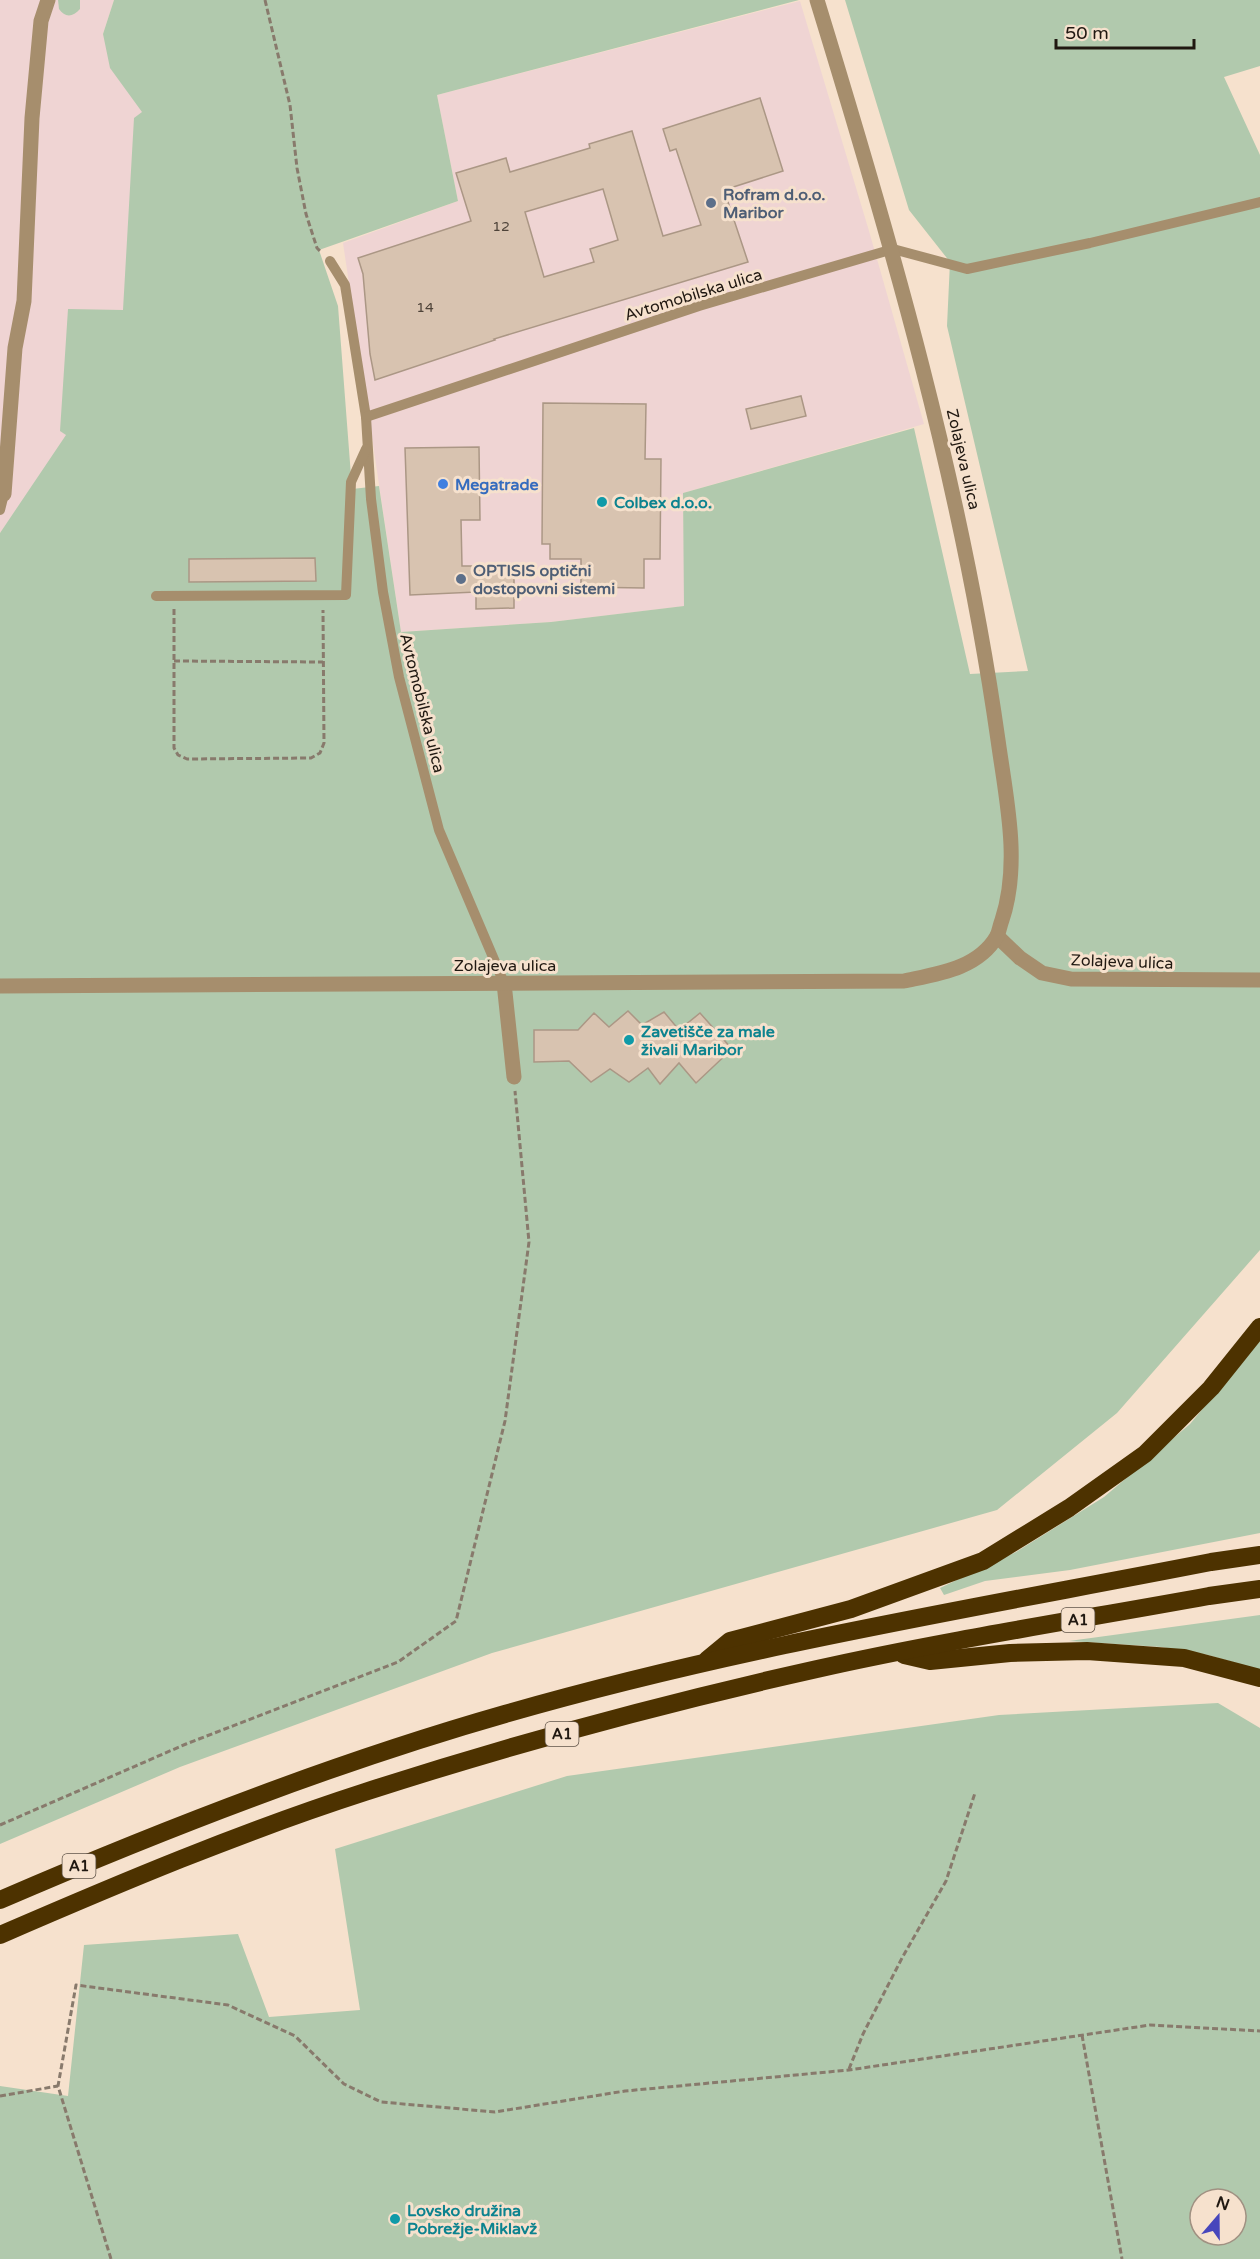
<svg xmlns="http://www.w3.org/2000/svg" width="1260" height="2259" font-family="'Varela Round',sans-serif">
<rect width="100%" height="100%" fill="#f6e1cd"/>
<g fill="#efd4d3">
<polygon points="0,0 114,0 103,34 230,230 62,444 0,533"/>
<polygon points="800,1 869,231 924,424 683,493 685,606 551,622 401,632 343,243 458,201 437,95"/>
</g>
<g fill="#b1c9ad" fill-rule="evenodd">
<path d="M58 0H80V9C73 17 65 18 59 9Z"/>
<polygon points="114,0 799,0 437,95 458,201 319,250 338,306 352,489 379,486 401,632 551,622 684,606 683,493 914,428 970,674 1028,671 947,326 950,262 909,210 845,0 1260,0 1260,66 1224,77 1260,155 1260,1250 1117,1413 997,1510 492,1653 180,1767 0,1844 0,533 66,435 60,431 68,309 123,310 134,118 142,112 110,68 103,34"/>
<polygon points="1260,1340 1260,1533 1070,1570 985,1581 944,1595 940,1588 1016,1552 1104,1497 1190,1424"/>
<polygon points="1260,1615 1260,1670 1208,1655 1161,1647 1069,1641"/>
<path d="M1218 1703 1260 1728V2259H0V2086L68 2096 84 1945 238 1934 269 2017 360 2010 335 1849 567 1776 999 1715ZM1200 2199H1236V2235H1200Z"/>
</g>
<g fill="#d8c3b0" stroke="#ab9785" stroke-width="1.5" fill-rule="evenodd">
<path d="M760 98 783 171 724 190 748 262 494 339 495 340 375 380 370 354 363 274 358 258 471 221 456 173 506 158 510 172 590 148 589 144 632 131 663 236 701 225 676 149 670 151 663 129ZM603 189 618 240 590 249 594 262 544 277 525 212Z"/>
<polygon points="801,396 806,416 751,429 746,409"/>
<polygon points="543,403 646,404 645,459 661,459 660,559 644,559 644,588 581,587 581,559 550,559 550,544 542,544"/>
<polygon points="479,447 480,520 461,520 462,566 514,566 514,608 476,609 476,592 410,595 405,448"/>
<polygon points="315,558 316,581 189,582 189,559"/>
<polygon points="628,1011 642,1025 664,1012 679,1030 700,1013 732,1049 696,1083 679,1063 660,1084 648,1068 629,1082 610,1069 591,1082 569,1061 534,1062 534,1030 578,1030 594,1013 609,1027"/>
</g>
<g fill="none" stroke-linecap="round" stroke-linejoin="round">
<g stroke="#887a6c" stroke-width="3" stroke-dasharray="6 3" stroke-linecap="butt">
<polyline points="265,0 290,105 297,168 306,214 317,248 321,252"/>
<polyline points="174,609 174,748 178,755 187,759 311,758 320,753 324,743 323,610"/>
<polyline points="174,661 323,662"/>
<polyline points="0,1825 186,1744 398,1662 456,1621 505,1421 529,1242 515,1091"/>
<polyline points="1082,2035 1122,2259"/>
<polyline points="849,2069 863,2034 902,1958 946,1881 975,1793"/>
<polyline points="0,2096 58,2086"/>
<polyline points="111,2259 58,2086 76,1985 228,2005 295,2036 344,2084 381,2102 495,2112 625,2091 849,2070 1150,2025 1260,2031"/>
</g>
<g stroke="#a68e6d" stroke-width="10">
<polyline points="330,261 345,285 366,417 371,499 383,592 399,677 439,830 504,983"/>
<polyline points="366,417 699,306 893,249 967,269 1090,243 1260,202"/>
<polyline points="0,510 4,494"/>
<polyline points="156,596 346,595 351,482 366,449"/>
</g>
<g stroke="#a68e6d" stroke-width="15">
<polyline points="4,494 15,348 24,301 32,118 41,21 48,0"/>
<polyline points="997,936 1020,958 1042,973 1071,979 1260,980"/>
<polyline points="504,983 514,1077"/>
<path d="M0 986 904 981C937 974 978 969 997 936 999 932 1000 925 1002 920 1021 863 1006 798 998 740 962 486 892 244 817 0"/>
</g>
<g stroke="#4d3200" stroke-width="18">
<polyline points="904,1655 930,1661 1010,1653 1087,1651 1184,1658 1260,1678"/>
<polyline points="707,1660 730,1641 851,1609 983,1561 1069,1508 1145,1454 1211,1388 1260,1327"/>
<path d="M0 1900C164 1829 333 1763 505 1714 737 1647 975 1608 1211 1562L1260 1555"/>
<path d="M0 1935C120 1883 241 1832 365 1792 513 1744 665 1703 817 1669 946 1640 1078 1620 1209 1596L1260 1589"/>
</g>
</g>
<g fill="#5c6f8a" stroke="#f6e1cd" stroke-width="2">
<circle cx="711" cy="203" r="6"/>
<circle cx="461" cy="579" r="6"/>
</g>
<circle fill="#3f7fe0" stroke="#f6e1cd" stroke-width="2" cx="443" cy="484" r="6"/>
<g fill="#0f9aa8" stroke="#f6e1cd" stroke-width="2">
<circle cx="602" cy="502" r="6"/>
<circle cx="629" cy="1040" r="6"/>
<circle cx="395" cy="2219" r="6"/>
</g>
<g text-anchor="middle" stroke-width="6" stroke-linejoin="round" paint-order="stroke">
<g font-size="14" fill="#4e4339">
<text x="501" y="231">12</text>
<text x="425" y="312">14</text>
</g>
<g fill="#f6e1cd" stroke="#605449" stroke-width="1.5">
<rect x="1061.5" y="1608" width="33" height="24" rx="4.5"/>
<rect x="545.5" y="1722" width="33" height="24" rx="4.5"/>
<rect x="62.5" y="1854" width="33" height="24" rx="4.5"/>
</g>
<g font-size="15" font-weight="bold" fill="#201811">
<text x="1078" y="1625">A1</text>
<text x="562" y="1739">A1</text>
<text x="79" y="1871">A1</text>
</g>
<g font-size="16" font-weight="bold" fill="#4e5e75" stroke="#f6e1cd" text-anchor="start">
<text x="723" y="200">Rofram d.o.o.<tspan x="723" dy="18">Maribor</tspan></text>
<text x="473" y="576">OPTISIS optični<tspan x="473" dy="18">dostopovni sistemi</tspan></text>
</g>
<g font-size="16" fill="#201811" stroke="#f6e1cd">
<text transform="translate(693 294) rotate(-17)" y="6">Avtomobilska ulica</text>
<text transform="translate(964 459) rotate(77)" y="6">Zolajeva ulica</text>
<text transform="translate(423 703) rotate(76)" y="6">Avtomobilska ulica</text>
<text transform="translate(1122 961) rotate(2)" y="6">Zolajeva ulica</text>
<text x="505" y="971">Zolajeva ulica</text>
</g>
<g font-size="16" font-weight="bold" fill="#366cbe" stroke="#f6e1cd" text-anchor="start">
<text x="455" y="490">Megatrade</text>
</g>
<g font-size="16" font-weight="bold" fill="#0d838f" stroke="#f6e1cd" text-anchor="start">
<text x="614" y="508">Colbex d.o.o.</text>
<text x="641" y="1037">Zavetišče za male<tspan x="641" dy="18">živali Maribor</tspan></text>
<text x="407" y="2216">Lovsko družina<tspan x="407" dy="18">Pobrežje-Miklavž</tspan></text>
</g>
</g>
<g transform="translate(1218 2217) rotate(20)"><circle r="28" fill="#f6e1cd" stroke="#a09182" stroke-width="1.5"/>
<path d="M0-4.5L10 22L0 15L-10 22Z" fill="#4746bc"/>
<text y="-9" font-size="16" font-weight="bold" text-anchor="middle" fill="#201811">N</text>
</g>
<path d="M1056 39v9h138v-9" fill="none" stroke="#201811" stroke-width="3"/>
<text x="1065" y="39" font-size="18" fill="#201811" stroke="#f6e1cd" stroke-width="4.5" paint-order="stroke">50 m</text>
</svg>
